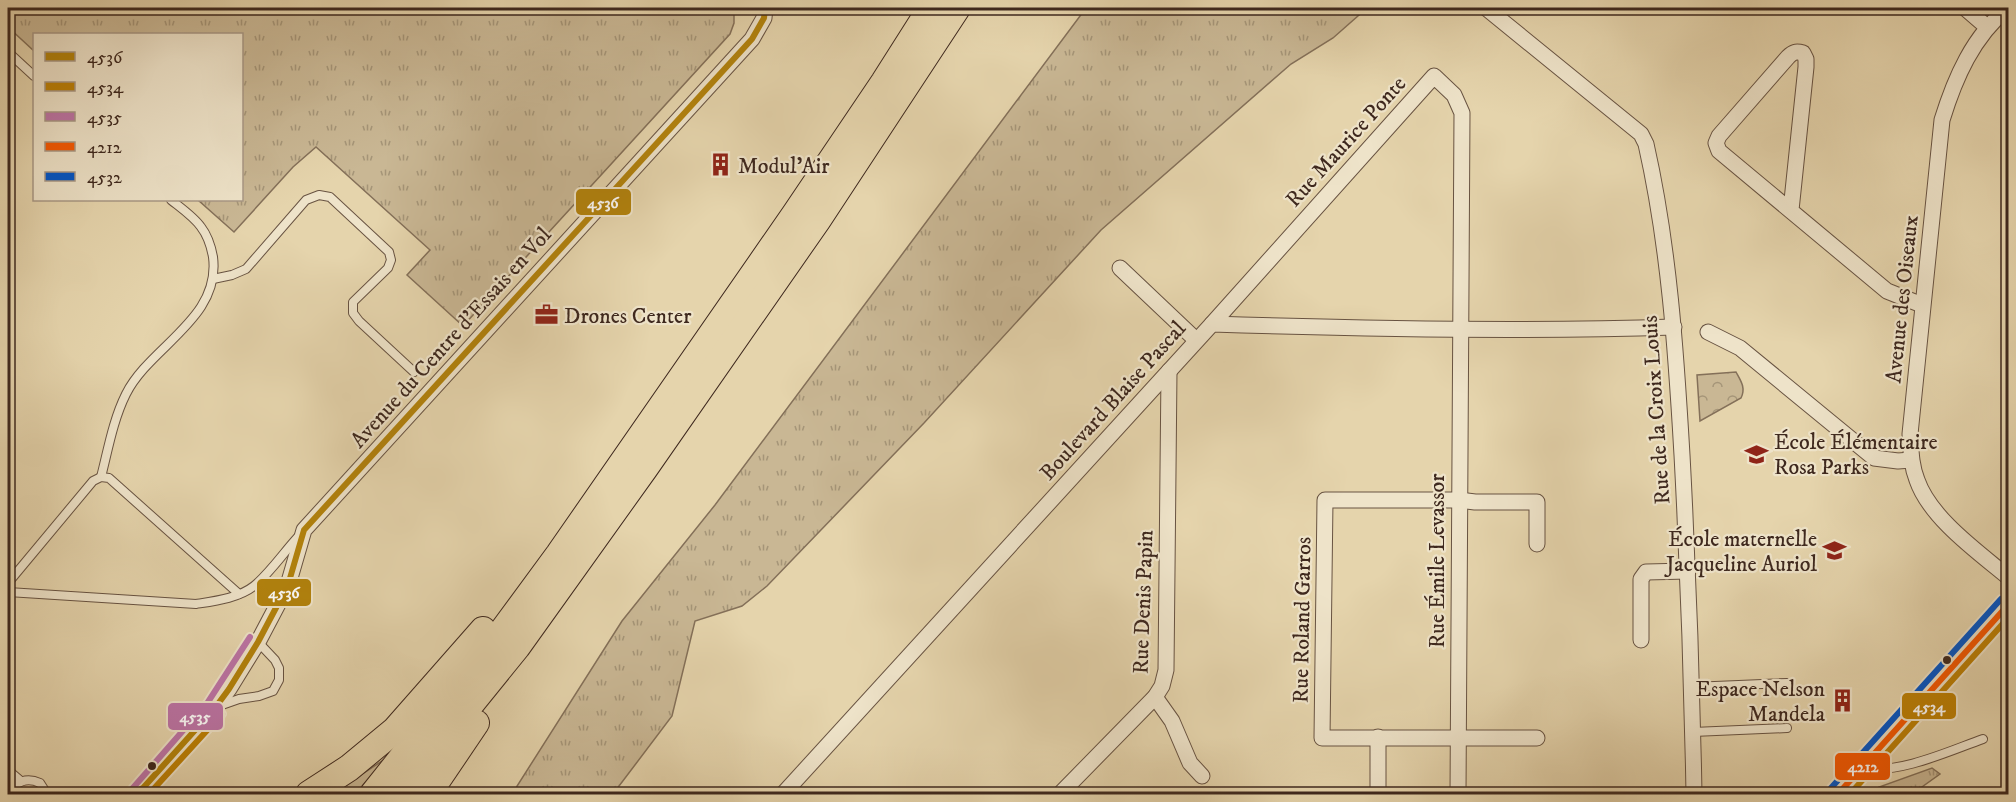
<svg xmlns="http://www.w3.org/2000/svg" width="2016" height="802" font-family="'IM FELL DW Pica',serif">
<defs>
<pattern id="grass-tufts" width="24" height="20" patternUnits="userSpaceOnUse" patternTransform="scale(1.5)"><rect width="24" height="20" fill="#c9b794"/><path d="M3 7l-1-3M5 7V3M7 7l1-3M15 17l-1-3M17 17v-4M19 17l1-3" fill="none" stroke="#a59578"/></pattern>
<pattern id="park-crowns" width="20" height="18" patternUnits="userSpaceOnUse" patternTransform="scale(1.5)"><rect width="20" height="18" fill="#c9b794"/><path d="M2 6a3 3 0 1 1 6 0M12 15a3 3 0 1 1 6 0" fill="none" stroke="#a59578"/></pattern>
</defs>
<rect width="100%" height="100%" fill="#e5d4ac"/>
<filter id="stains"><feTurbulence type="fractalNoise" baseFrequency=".00333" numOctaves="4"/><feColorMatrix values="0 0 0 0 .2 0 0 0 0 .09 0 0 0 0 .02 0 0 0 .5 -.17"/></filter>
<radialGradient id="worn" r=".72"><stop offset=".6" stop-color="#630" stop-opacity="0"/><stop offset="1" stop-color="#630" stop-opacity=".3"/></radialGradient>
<g fill="url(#grass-tufts)" stroke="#847059" stroke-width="1.5">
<polygon points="8,8 734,8 734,23 730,34 463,326 407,275 430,250 316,147 293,167 234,232 198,200 242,200 242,34 34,34 34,51 8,27"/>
<polygon points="1086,8 1367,8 1333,38 1291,64 1101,230 924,423 767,586 742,606 695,621 672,716 613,794 512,794 622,621 715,505"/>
<polygon points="388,757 355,794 332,794"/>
<polygon points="1932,768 1940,774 1912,794 1884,794 1879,787"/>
</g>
<path fill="url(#park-crowns)" stroke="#847059" stroke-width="1.5" d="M1736 372C1741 381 1746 388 1741 398L1700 421 1697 375Z"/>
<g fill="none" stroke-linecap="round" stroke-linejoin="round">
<defs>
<g id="service">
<polyline points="8,52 34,76"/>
<polyline points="213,279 232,275 246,269 306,200 319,195 330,197 389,252 391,260 388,268 353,302 353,313 359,321 414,372"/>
<path d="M101 477C108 450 113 420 126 394 150 346 221 319 213 257 211 246 208 236 201 227 194 217 181 208 171 200"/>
<polyline points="8,583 93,481 101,477 109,478 239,594"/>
<path d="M8 592 196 604C215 601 239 598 254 586 270 573 284 552 298 537"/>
<polyline points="1691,687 1787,683"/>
<polyline points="219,706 239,699 259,696 273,691 279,680 279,668 275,660 258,642"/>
<polyline points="1693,732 1787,728"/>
<path d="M1864 768C1900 774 1949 751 1983 739"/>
<polyline points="8,770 21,781"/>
<path d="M10 794C15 781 27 777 40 783L47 794"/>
</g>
<g id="minor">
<path d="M1486 8 1641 134 1646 144C1669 246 1676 351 1682 455 1688 568 1692 681 1694 794"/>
<polyline points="1965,8 1987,27"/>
<path d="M2008 8C1973 36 1955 78 1942 120L1910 434C1911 450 1911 465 1917 480 1930 518 1978 552 2008 577"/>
<path d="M1791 210 1806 67V59L1803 53C1796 51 1793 52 1788 57L1719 136 1716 143 1719 151 1887 291 1922 305"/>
<polyline points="1120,268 1196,340"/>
<polyline points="1212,324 1434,76 1454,95 1462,113 1458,794"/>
<polyline points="1708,332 1740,348 1874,458 1898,461 1911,460"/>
<polyline points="1641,640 1641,579 1646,572 1688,571"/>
<polyline points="1155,697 1172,721 1190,763 1202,776"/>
<polyline points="1537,738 1322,738 1325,500 1459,500 1475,502 1537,502 1537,544"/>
<polyline points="139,794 143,788 215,708 229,689 258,642 288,585 304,530 752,39 764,18 765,8"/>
<path d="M783 794 1212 324C1365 329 1520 332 1674 327"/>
<polyline points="1060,794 1155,697 1162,686 1166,670 1169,371"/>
<polyline points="1378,794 1378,737"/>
</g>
<polyline id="tertiary" points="1838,794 2008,605"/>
<g id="primary">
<polyline points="309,794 349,768 395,730 483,630"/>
<polyline points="373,794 495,641 559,554 795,214 884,82 931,8"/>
<polyline points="398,794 517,647 645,468 817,221 957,8"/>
<polyline points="428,794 476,723"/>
</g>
</defs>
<use href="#service" stroke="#685342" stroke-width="10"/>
<use href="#minor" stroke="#685342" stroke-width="17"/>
<use href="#tertiary" stroke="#685342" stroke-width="22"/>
<use href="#primary" stroke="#3e281e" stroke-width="28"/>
<use href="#service" stroke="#eee3c9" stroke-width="8"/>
<use href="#minor" stroke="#eee3c9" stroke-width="15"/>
<use href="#tertiary" stroke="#eee3c9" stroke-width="20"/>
<use href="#primary" stroke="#e5d4ac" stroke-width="26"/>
<defs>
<polyline id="bus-1" points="132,794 143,788 215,708 229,689 258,642 288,585 304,530 752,39 764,18 765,8"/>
<g id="bus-2">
<polyline points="149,794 222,714"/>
<polyline points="1850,794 2008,618"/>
</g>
<polyline id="bus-3" points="132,789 208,702 250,637"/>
<polyline id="bus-4" points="1838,794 2008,605"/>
<polyline id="bus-5" points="1831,788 2001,599"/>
</defs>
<use href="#bus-1" stroke="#eee3c9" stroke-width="10"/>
<use href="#bus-2" stroke="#eee3c9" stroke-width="10"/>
<use href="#bus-3" stroke="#eee3c9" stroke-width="10"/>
<use href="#bus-4" stroke="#eee3c9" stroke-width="10"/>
<use href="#bus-5" stroke="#eee3c9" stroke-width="10"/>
<use href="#bus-1" stroke="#b2820c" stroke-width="6"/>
<use href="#bus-2" stroke="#bc8006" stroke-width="6"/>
<use href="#bus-3" stroke="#bc74a6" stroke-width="6"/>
<use href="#bus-4" stroke="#f55802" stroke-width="6"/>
<use href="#bus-5" stroke="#0055c8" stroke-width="6"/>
</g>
<defs>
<symbol id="building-bare" viewBox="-9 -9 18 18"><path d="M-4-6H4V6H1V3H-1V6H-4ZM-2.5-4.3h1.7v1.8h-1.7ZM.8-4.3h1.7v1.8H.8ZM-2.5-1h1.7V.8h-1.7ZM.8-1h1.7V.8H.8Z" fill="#8f2418" stroke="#eee3c9" stroke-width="2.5" paint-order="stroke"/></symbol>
<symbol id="office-bare" viewBox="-9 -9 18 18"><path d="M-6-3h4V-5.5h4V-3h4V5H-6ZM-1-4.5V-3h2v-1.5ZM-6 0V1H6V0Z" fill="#8f2418" stroke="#eee3c9" stroke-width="2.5" paint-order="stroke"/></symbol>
<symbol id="school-bare" viewBox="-9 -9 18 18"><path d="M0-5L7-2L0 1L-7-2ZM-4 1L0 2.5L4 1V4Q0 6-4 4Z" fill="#8f2418" stroke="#eee3c9" stroke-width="2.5" paint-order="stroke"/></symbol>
</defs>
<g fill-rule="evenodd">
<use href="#building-bare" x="704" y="148" width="33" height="33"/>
<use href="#office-bare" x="530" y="298" width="33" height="33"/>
<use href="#school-bare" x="1740" y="438" width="33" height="33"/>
<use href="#school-bare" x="1818" y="534" width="33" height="33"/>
<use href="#building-bare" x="1826" y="684" width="33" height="33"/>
</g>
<g fill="#3e281e" stroke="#eee3c9" stroke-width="2">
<circle cx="1947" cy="660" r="5"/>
<circle cx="152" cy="766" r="5"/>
</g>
<g text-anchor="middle" stroke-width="4.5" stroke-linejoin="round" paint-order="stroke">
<g font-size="22" fill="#3e281e" stroke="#eee3c9">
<text transform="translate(1345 141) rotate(-48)" y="8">Rue Maurice Ponte</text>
<text transform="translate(1901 299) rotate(-84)" y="8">Avenue des Oiseaux</text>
<text transform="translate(450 337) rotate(-48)" y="8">Avenue du Centre d'Essais en Vol</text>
<text transform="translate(1112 400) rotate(-48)" y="8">Boulevard Blaise Pascal</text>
<text transform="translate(1655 410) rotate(-94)" y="8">Rue de la Croix Louis</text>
<text transform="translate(1436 561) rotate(-90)" y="8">Rue Émile Levassor</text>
<text transform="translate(1142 602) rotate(-88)" y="8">Rue Denis Papin</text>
<text transform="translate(1301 620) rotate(-89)" y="8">Rue Roland Garros</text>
</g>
<g font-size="22" fill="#3e281e" stroke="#eee3c9" text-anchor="start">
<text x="738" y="173">Modul'Air</text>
<text x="564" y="323">Drones Center</text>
<text x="1774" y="449">École Élémentaire<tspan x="1774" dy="25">Rosa Parks</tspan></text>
<text x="1817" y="546" text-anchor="end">École maternelle<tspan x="1817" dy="25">Jacqueline Auriol</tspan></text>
<text x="1825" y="696" text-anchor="end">Espace Nelson<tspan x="1825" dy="25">Mandela</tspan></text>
</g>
</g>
<g stroke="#eee3c9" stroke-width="2">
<rect x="575" y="188" width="57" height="28" rx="6" fill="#b2820c"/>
<rect x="256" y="578" width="56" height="29" rx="6" fill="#b2820c"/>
<rect x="1901" y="692" width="56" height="28" rx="6" fill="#bc8006"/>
<rect x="167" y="702" width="57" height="29" rx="6" fill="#bc74a6"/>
<rect x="1834" y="752" width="57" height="29" rx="6" fill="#f55802"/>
</g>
<g font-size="16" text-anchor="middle" font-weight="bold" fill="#fff">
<text x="603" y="208">4536</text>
<text x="284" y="598">4536</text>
<text x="1929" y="712">4534</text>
<text x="195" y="722">4535</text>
<text x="1863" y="772">4212</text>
</g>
<rect width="2016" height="802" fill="none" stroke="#e5d4ac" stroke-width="30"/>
<rect x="9" y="9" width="1998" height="784" fill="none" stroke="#3e281e" stroke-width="3"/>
<rect x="15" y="15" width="1986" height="772" fill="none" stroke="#3e281e" stroke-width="1.5"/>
<rect x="33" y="33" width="210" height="168" fill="#eee3c9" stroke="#a89885" stroke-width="1.5"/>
<rect x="45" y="52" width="30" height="9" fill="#b2820c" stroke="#a89885" stroke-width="1.5"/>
<text x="87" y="63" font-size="18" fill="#3e281e">4536</text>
<rect x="45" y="82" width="30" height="9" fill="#bc8006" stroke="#a89885" stroke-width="1.5"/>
<text x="87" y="93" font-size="18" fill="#3e281e">4534</text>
<rect x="45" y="112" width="30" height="9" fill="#bc74a6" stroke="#a89885" stroke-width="1.5"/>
<text x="87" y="123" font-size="18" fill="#3e281e">4535</text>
<rect x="45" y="142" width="30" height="9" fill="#f55802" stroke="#a89885" stroke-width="1.5"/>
<text x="87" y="153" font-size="18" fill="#3e281e">4212</text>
<rect x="45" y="172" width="30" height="9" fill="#0055c8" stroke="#a89885" stroke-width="1.5"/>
<text x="87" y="183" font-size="18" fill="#3e281e">4532</text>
<rect width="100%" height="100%" filter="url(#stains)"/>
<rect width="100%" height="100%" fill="url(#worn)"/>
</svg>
